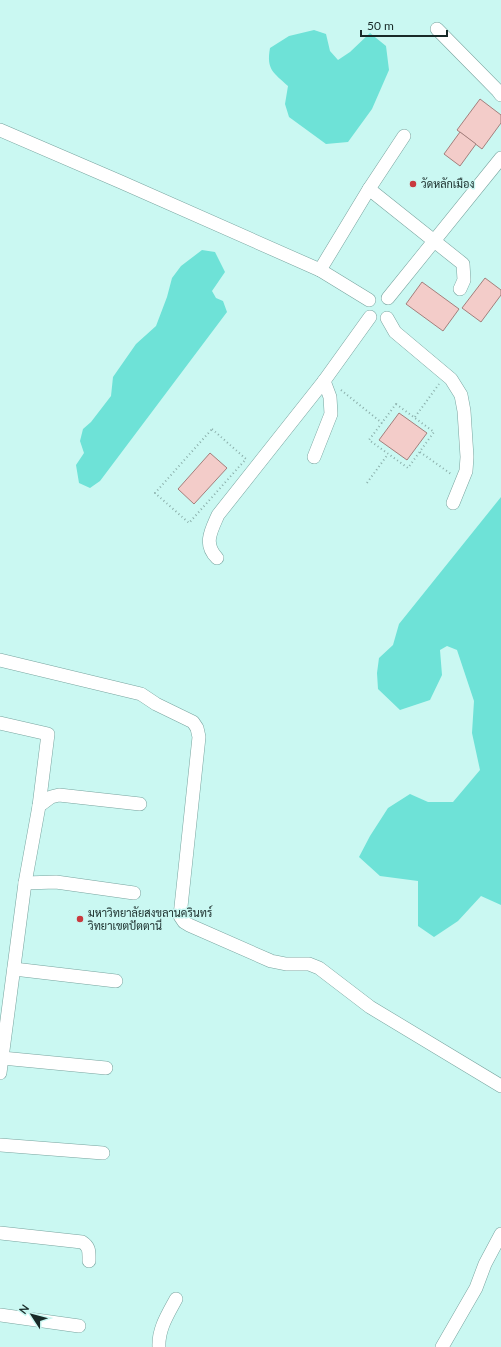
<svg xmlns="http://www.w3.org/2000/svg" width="501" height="1347" font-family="Lato,Sarabun,sans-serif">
<rect width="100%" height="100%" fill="#caf8f2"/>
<g fill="#6ee2d7">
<path d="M314 30 326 34 330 51 338 60 350 52 370 33 386 46 389 70 372 109 348 142 326 144 289 117 285 104 288 86C274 73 266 70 270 48L289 36Z"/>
<polygon points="202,250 215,252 225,272 212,291 216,298 223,301 227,312 100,481 90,488 79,483 76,465 84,453 80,441 83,429 91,422 111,396 113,377 136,344 156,326 167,297 172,278 181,266"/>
<polygon points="501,497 501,905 481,896 458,921 434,937 418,926 418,881 380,876 359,857 370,836 388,808 410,794 428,802 453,802 480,770 472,733 474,701 457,650 447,646 440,650 442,675 430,700 400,710 378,689 377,673 379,658 393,645 399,624"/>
</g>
<g fill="#f3ccc9" stroke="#a47f7c">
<polygon points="480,99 501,115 501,123 482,149 457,130"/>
<polygon points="460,132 476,144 460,166 444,154"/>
<polygon points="485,278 501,290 501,295 481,322 462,308"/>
<polygon points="422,282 459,309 443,331 406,304"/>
<polygon points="399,413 427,433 407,460 379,440"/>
<polygon points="210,453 227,468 194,504 178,489"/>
</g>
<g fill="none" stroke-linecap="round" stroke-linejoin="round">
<defs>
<g id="minor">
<polyline points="437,29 498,91 501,95"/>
<polyline points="0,130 121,182 320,270 369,300"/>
<polyline points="369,189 463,264 464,280 460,289"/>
<polyline points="320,270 369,189 404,136"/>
<polyline points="388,298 501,158"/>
<polyline points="387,318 395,332 451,379 461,395 464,411 467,457 466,471 453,503"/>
<polyline points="314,457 331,414 330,397 324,381"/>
<path d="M217 558C203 544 211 531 218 515L324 381 370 317"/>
<polyline points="0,660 141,694 156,704 193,722 197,728 199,737 180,916 184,922 189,925 271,961 286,964 309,964 319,968 370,1007 501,1086"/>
<polyline points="0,723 48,734 39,806 25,883 0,1073"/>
<polyline points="39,806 51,797 59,795 140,804"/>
<polyline points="25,883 56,882 134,893"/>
<polyline points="14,969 116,981"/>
<polyline points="2,1058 106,1068"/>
<polyline points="0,1145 103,1153"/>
<path d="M0 1233 82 1242C90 1247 89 1252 89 1261"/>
<polyline points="0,1315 79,1326"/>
<path d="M159 1347C158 1329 168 1314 176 1299"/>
<polyline points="442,1347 476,1288 485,1264 501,1234"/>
</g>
</defs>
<use href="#minor" stroke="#78a49f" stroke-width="14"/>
<g stroke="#8aaeaa" stroke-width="2" stroke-dasharray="1 3" stroke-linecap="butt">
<polyline points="341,390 382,423"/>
<polygon points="396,404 434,432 408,468 369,440"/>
<polyline points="415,417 439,384"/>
<polygon points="212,429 246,459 189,523 155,493"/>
<polyline points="420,452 451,474"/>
<polyline points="367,483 388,454"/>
</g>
<use href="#minor" stroke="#fff" stroke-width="13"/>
</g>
<g fill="#c93a3f" stroke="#caf8f2" stroke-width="1.5">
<circle cx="413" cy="184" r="4"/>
<circle cx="80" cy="919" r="4"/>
</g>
<g text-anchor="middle" stroke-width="3" stroke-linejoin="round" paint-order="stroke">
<g font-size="11" fill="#182a28" stroke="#caf8f2" text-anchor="start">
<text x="421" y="188">วัดหลักเมือง</text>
<text x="88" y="917">มหาวิทยาลัยสงขลานครินทร์<tspan x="88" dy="13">วิทยาเขตปัตตานี</tspan></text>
</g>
</g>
<g transform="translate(32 1315) rotate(306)" stroke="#caf8f2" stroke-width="3" paint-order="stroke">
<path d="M0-3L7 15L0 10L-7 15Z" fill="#182a28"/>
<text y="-6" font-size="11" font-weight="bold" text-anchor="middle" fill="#182a28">N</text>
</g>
<path d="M361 30v6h86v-6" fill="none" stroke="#182a28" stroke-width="2"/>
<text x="367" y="30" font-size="12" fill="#182a28" stroke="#caf8f2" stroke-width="3" paint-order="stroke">50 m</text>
</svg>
